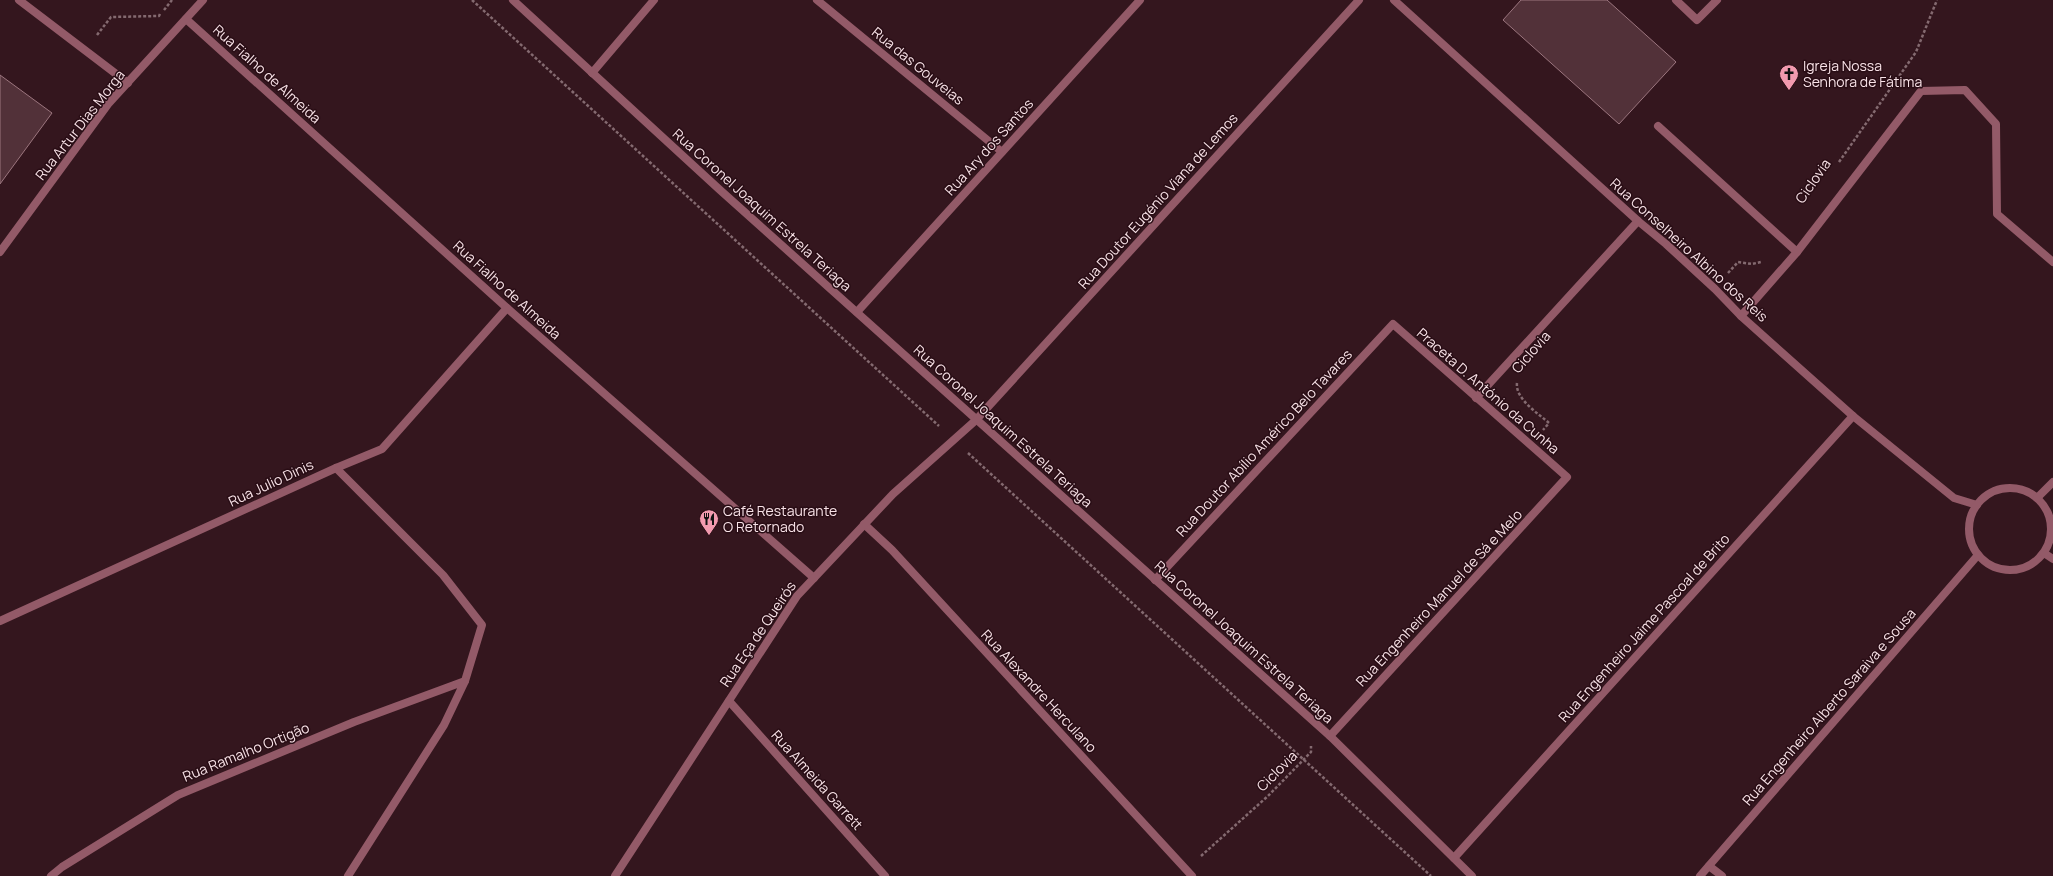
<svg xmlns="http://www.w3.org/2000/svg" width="2053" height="876" font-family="Manrope,sans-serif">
<rect width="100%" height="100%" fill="#34161e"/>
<g fill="#523139" stroke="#9c767f">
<polygon points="1521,0 1607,0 1676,62 1619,124 1503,20"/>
<polygon points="0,75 52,113 0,184"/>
</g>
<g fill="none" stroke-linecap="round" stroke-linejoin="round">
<g stroke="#846a70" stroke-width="2.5" stroke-dasharray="3 2" stroke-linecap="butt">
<polyline points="472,0 939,426"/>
<polyline points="164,10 172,0"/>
<polyline points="97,35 111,17 159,16 160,14"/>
<polyline points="1839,162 1916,52 1937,0"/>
<polyline points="1728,273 1738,262 1752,264 1761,262"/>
<path d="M1517 383C1515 399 1539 414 1549 423L1543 430"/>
<polyline points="968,453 1431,876"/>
<polyline points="1201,856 1268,796 1311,752 1311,746"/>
</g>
<g stroke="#935a68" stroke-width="8">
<polyline points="592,73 654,0"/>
<polyline points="1658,126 1797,252"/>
</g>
<g stroke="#935a68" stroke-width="8">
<polyline points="19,0 128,83"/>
<polyline points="513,0 720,190 1330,736 1472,876"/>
<polyline points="817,0 1002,152"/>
<polyline points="1394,0 1638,221 1666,244 1715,289 1741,316 1853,416 1954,498 1977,505"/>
<polyline points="1676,0 1697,20 1717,0"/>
<polyline points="186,19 507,308 814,578"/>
<polyline points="0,252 109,103 203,0"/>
<polyline points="857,312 1140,0"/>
<polyline points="1741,316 1797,252 1921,91 1965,90 1996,124 1997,214 2053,262"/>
<polyline points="1476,398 1638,221"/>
<polyline points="336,468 443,575 482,625 465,681"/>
<polyline points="864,524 892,550 1192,876"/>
<polyline points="1155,580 1393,324 1567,477 1330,736"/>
<polyline points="0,621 336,468 382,449 507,308"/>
<polyline points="729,701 885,876"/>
<polyline points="1454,858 1853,416"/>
<polyline points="1709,866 1722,876"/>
<polyline points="51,876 62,867 178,795 354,722 465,681 444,725 348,876"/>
<polyline points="615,876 797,596 893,494 976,420 1359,0"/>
</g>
<g stroke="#935a68" stroke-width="8">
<circle cx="2010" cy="529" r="41"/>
<polyline points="2037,498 2053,482"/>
<polyline points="2044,553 2053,559"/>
<polyline points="1700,876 1978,555"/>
</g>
</g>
<defs>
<symbol id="church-pin" viewBox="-11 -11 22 30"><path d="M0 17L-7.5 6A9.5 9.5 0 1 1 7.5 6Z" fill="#f29aaf" stroke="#290d15"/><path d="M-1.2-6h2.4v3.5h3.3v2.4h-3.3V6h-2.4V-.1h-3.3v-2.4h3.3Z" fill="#111"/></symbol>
<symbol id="restaurant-pin" viewBox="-11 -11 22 30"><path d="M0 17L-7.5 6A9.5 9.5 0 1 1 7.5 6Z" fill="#f29aaf" stroke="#290d15"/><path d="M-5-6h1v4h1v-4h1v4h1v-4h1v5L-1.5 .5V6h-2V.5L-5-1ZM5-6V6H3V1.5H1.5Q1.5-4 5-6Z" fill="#111"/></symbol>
</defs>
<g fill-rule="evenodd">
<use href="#church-pin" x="1778" y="63" width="22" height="30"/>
<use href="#restaurant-pin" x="698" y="508" width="22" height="30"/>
</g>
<g text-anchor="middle" stroke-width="3" stroke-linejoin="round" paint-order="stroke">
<g font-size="14" fill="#f8e2e7" stroke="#290d15">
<text transform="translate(918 66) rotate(39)" y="5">Rua das Gouveias</text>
<text transform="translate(267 74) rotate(42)" y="5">Rua Fialho de Almeida</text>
<text transform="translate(80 125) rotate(-52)" y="5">Rua Artur Dias Morga</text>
<text transform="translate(989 147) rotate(-48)" y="5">Rua Ary dos Santos</text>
<text transform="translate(1813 181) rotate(-55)" y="5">Ciclovia</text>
<text transform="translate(1158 201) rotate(-48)" y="5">Rua Doutor Eugénio Viana de Lemos</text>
<text transform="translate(762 210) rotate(42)" y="5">Rua Coronel Joaquim Estrela Teriaga</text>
<text transform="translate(1689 250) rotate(42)" y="5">Rua Conselheiro Albino dos Reis</text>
<text transform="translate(507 290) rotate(42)" y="5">Rua Fialho de Almeida</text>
<text transform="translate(1531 352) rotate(-49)" y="5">Ciclovia</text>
<text transform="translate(1488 391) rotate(41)" y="5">Praceta D. António da Cunha</text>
<text transform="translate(1003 426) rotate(42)" y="5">Rua Coronel Joaquim Estrela Teriaga</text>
<text transform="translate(1264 443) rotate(-47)" y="5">Rua Doutor Abílio Américo Belo Tavares</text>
<text transform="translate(271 483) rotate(-25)" y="5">Rua Julio Dinis</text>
<text transform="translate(1439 598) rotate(-47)" y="5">Rua Engenheiro Manuel de Sá e Melo</text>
<text transform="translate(1644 628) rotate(-48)" y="5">Rua Engenheiro Jaime Pascoal de Brito</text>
<text transform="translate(758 634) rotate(-56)" y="5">Rua Eça de Queirós</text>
<text transform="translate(1244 642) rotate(42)" y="5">Rua Coronel Joaquim Estrela Teriaga</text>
<text transform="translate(1039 691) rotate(47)" y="5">Rua Alexandre Herculano</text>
<text transform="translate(1829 707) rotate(-49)" y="5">Rua Engenheiro Alberto Saraiva e Sousa</text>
<text transform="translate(246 752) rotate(-22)" y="5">Rua Ramalho Ortigão</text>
<text transform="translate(1277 771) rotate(-45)" y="5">Ciclovia</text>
<text transform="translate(817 780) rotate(48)" y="5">Rua Almeida Garrett</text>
</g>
<g font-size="14" fill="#f8e2e7" stroke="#290d15" text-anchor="start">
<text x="1803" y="71">Igreja Nossa<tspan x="1803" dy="16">Senhora de Fátima</tspan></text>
<text x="723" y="516">Café Restaurante<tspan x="723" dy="16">O Retornado</tspan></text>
</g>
</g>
</svg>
